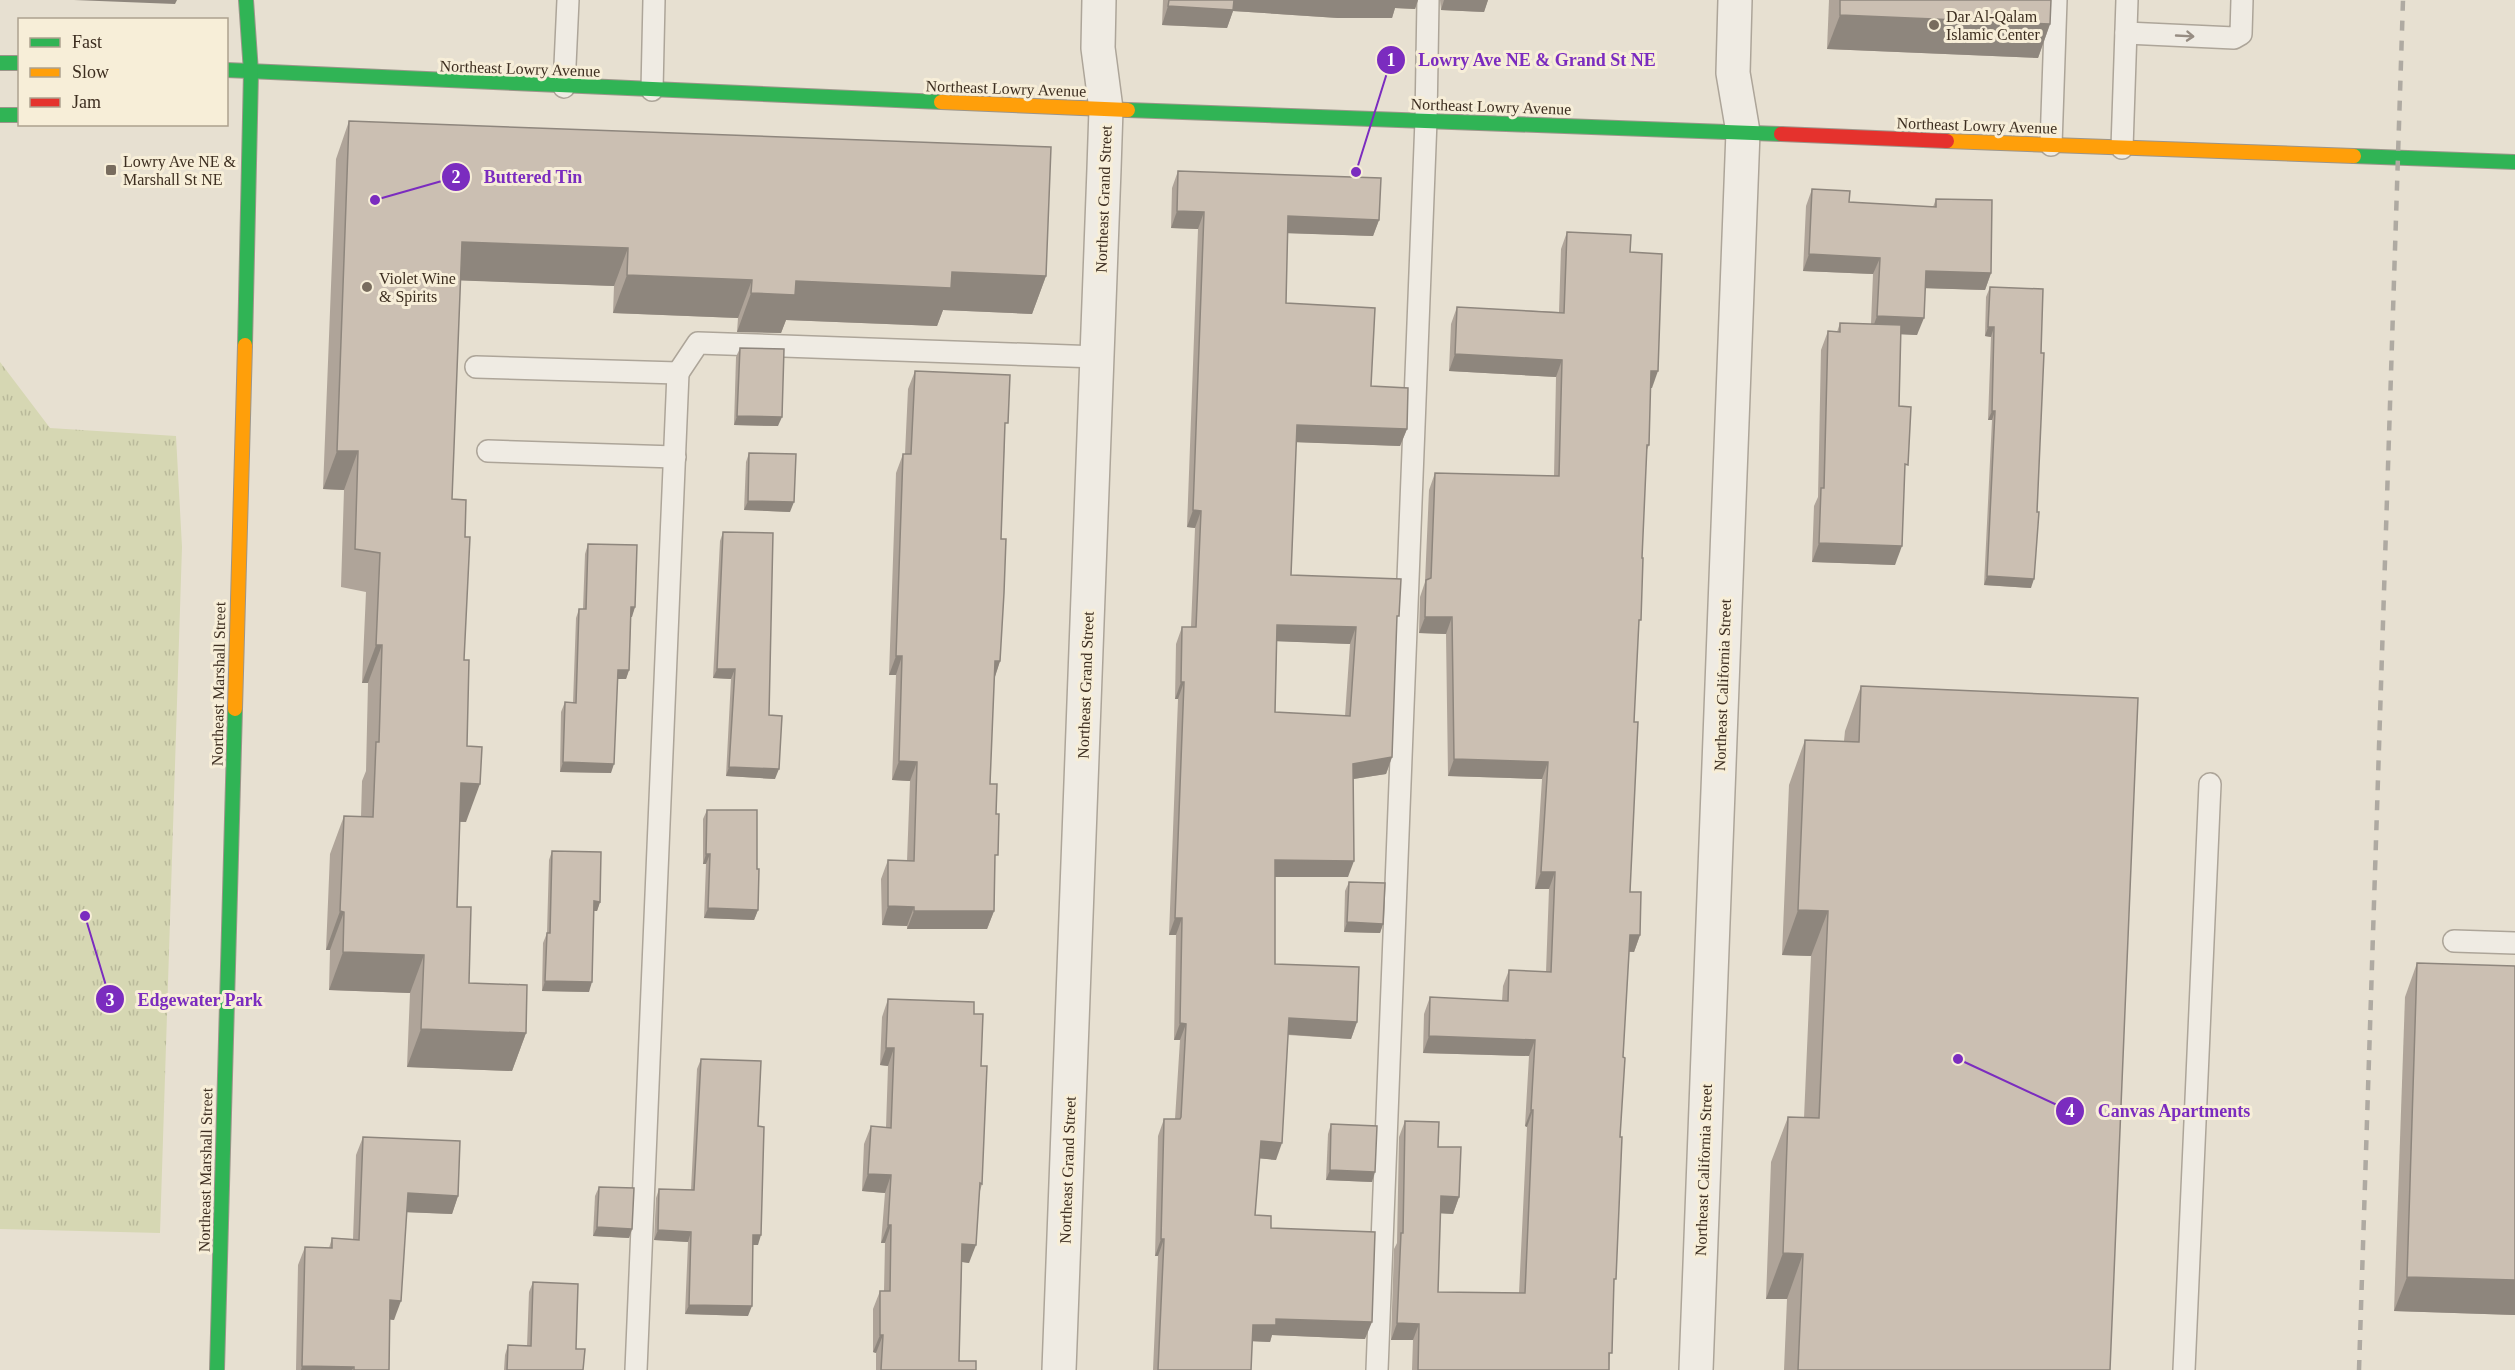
<svg xmlns="http://www.w3.org/2000/svg" width="2515" height="1370" font-family="Georgia,serif">
<defs>
<pattern id="park-tufts" width="24" height="20" patternUnits="userSpaceOnUse" patternTransform="scale(1.5)"><rect width="24" height="20" fill="#d6d7b3"/><path d="M3 7l-1-3M5 7V3M7 7l1-3M15 17l-1-3M17 17v-4M19 17l1-3" fill="none" stroke="#b9b99a"/></pattern>
</defs>
<rect width="100%" height="100%" fill="#e7e0d1"/>
<polygon fill="url(#park-tufts)" points="0,362 50,428 176,436 182,547 160,1233 0,1229"/>
<g fill="none" stroke-linecap="round" stroke-linejoin="round">
<defs>
<g id="lane">
<polyline points="2126,33 2234,38 2241,34 2242,0"/>
<polyline points="564,87 568,0"/>
<polyline points="652,90 654,0"/>
<polyline points="2051,145 2056,0"/>
<polyline points="2122,148 2127,0"/>
<polyline points="476,367 678,373 698,343 1098,357"/>
<polyline points="488,451 675,457"/>
<polyline points="2454,941 2515,943"/>
<polyline points="636,1370 678,373"/>
<polyline points="1377,1370 1426,120 1428,0"/>
<polyline points="2184,1370 2210,784"/>
</g>
<g id="street">
<polyline points="1059,1370 1104,169 1106,109 1098,48 1099,0"/>
<polyline points="1696,1370 1743,132 1733,73 1735,0"/>
</g>
<g id="fast">
<polyline points="0,63 20,63"/>
<polyline points="226,70 941,102"/>
<polyline points="1128,110 1781,134"/>
<polyline points="0,115 20,115"/>
<polyline points="2354,156 2515,162"/>
<polyline points="245,345 251,72 246,0"/>
<polyline points="217,1370 235,709"/>
</g>
<g id="slow">
<polyline points="941,102 1128,110"/>
<polyline points="1947,141 2354,156"/>
<polyline points="235,709 245,345"/>
</g>
<polyline id="jam" points="1781,134 1947,141"/>
</defs>
<use href="#lane" stroke="#ada599" stroke-width="24"/>
<use href="#street" stroke="#ada599" stroke-width="36"/>
<use href="#fast" stroke="#9c958a" stroke-width="16"/>
<use href="#slow" stroke="#9c958a" stroke-width="16"/>
<use href="#jam" stroke="#9c958a" stroke-width="16"/>
<use href="#lane" stroke="#efebe3" stroke-width="21"/>
<use href="#street" stroke="#efebe3" stroke-width="33"/>
<use href="#fast" stroke="#30b455" stroke-width="14"/>
<use href="#slow" stroke="#ff9f0a" stroke-width="14"/>
<use href="#jam" stroke="#e5322d" stroke-width="14"/>
<polyline stroke="#afaaa2" stroke-width="4.5" stroke-dasharray="10 10" stroke-linecap="butt" points="2359,1370 2403,0"/>
</g>
<g fill="#afa499" fill-rule="evenodd">
<polygon points="1163,0 1418,0 1415,9 1395,8 1392,18 1338,18 1233,11 1227,28 1162,25"/>
<polygon points="1440,0 1488,0 1484,12 1441,10"/>
<polygon points="1829,0 2051,0 2050,24 2038,58 1827,49"/>
<polygon points="349,121 1046,276 1032,314 943,310 937,326 786,320 781,333 737,332 738,318 613,313 614,286 460,280 452,499 465,537 464,660 467,746 466,822 460,822 457,907 469,983 526,1033 512,1071 407,1067 410,993 329,990 330,950 326,950 330,854 344,816 361,817 362,781 366,771 368,683 362,683 366,592 341,587 344,490 323,489 336,159"/>
<path d="M1178 171 1379 220 1373 236 1287 233 1286 303 1371 386 1407 429 1400 446 1296 442 1291 575 1396 625 1392 757 1386 774 1353 779 1348 877H1275V964L1357 1022 1351 1039 1288 1035 1276 1160 1259 1158 1255 1215 1271 1228 1365 1339 1272 1335 1270 1342 1252 1341 1251 1370H1153L1158 1256H1155L1158 1136 1164 1119H1175L1180 1040H1174L1176 935H1169L1178 699H1175L1176 644 1182 627H1191L1195 528 1187 527 1198 229 1171 228 1172 188ZM1277 641 1350 644 1345 716 1275 712Z"/>
<polygon points="1812,189 1849,202 1933,207 1936,199 1991,273 1985,290 1925,288 1917,335 1901,334 1899,406 1905,473 1895,565 1812,562 1814,506 1818,497 1821,350 1828,331 1837,332 1840,323 1871,324 1873,274 1803,271 1806,206"/>
<polygon points="1567,232 1630,252 1652,388 1650,388 1649,445 1646,452 1634,722 1630,892 1640,935 1634,952 1629,952 1623,1057 1614,1285 1609,1370 1412,1370 1413,1340 1391,1340 1394,1249 1397,1243 1399,1137 1405,1121 1438,1147 1459,1197 1453,1214 1440,1213 1438,1292 1519,1293 1527,1127 1525,1126 1529,1056 1423,1053 1424,1014 1430,997 1502,1001 1503,986 1509,970 1546,972 1549,889 1535,889 1542,779 1448,776 1446,634 1419,633 1420,597 1425,582 1429,490 1435,473 1554,476 1556,377 1449,371 1451,324 1457,307 1559,312 1561,249"/>
<polygon points="1990,287 2031,588 1984,585 1992,420 1988,420 1991,337 1985,336 1986,297"/>
<polygon points="740,348 778,426 734,425 736,357"/>
<polygon points="915,371 1005,432 1001,539 1000,661 994,679 990,784 995,863 994,911 987,929 907,929 907,926 882,925 881,879 888,860 907,861 910,781 892,780 896,675 889,675 896,473 903,454 905,454 908,389"/>
<polygon points="749,453 790,512 744,510 746,462"/>
<polygon points="723,532 769,715 775,779 726,776 731,679 713,678 720,541"/>
<polygon points="588,544 635,607 631,617 629,670 626,679 617,679 611,773 560,772 561,712 565,702 573,703 576,618 579,609 583,609 585,554"/>
<polygon points="1861,686 2110,1370 1784,1370 1787,1299 1766,1299 1771,1162 1788,1117 1804,1118 1811,956 1782,955 1789,785 1805,740 1844,741 1845,731"/>
<polygon points="707,810 757,869 758,910 754,920 704,918 706,864 703,864 703,819"/>
<polygon points="552,851 600,902 597,911 594,911 589,992 542,991 543,943 547,933 549,860"/>
<polygon points="1349,882 1383,924 1380,933 1344,932 1345,891"/>
<polygon points="2417,963 2515,1315 2394,1311 2405,997"/>
<polygon points="888,999 974,1014 981,1066 982,1184 980,1191 969,1263 962,1262 959,1361 976,1370 876,1370 876,1353 873,1352 873,1309 880,1291 884,1291 885,1243 881,1243 885,1193 862,1191 864,1144 871,1126 886,1127 888,1066 880,1065 882,1017"/>
<polygon points="701,1059 758,1126 758,1245 753,1245 748,1316 685,1314 688,1242 654,1240 656,1198 659,1189 691,1190 697,1069"/>
<polygon points="1331,1124 1372,1182 1326,1180 1328,1134"/>
<polygon points="363,1137 458,1196 452,1214 407,1212 394,1320 390,1319 389,1370 296,1370 298,1265 305,1247 329,1248 332,1238 353,1239 356,1155"/>
<polygon points="599,1187 632,1229 629,1238 593,1236 595,1196"/>
<polygon points="533,1282 576,1349 583,1370 504,1370 505,1355 508,1345 527,1346 529,1292"/>
</g>
<g fill="#8e867d">
<polygon points="74,0 177,0 175,4"/>
<polygon points="1231,0 1418,0 1415,9 1395,8 1392,18 1338,18 1233,11 1227,28 1162,25 1168,6"/>
<polygon points="1444,0 1488,0 1484,12 1441,10"/>
<polygon points="1840,15 2050,24 2038,58 1827,49"/>
<polygon points="1177,211 1204,212 1198,229 1171,228"/>
<polygon points="1288,216 1379,220 1373,236 1282,233"/>
<polygon points="462,242 628,248 614,286 448,280"/>
<polygon points="1809,254 1880,258 1873,274 1803,271"/>
<polygon points="1926,271 1991,273 1985,290 1920,288"/>
<polygon points="952,272 1046,276 1032,314 943,310 937,326 786,320 781,333 737,332 751,293 796,281"/>
<polygon points="627,275 752,280 738,318 613,313"/>
<polygon points="1877,316 1924,318 1917,335 1871,333"/>
<polygon points="1988,327 1994,327 1991,337 1985,336"/>
<polygon points="1455,354 1562,360 1556,377 1449,371"/>
<polygon points="1651,371 1658,371 1652,388 1645,388"/>
<polygon points="1992,411 1995,411 1992,420 1988,420"/>
<polygon points="737,416 782,417 778,426 734,425"/>
<polygon points="1297,425 1407,429 1400,446 1291,442"/>
<polygon points="337,451 358,451 344,490 323,489"/>
<polygon points="748,501 794,502 790,512 744,510"/>
<polygon points="1193,510 1201,511 1195,528 1187,527"/>
<polygon points="1819,543 1902,546 1895,565 1812,562"/>
<polygon points="1987,576 2034,579 2031,588 1984,585"/>
<polygon points="631,607 635,607 632,617 628,617"/>
<polygon points="1425,617 1452,617 1446,634 1419,633"/>
<polygon points="1277,625 1356,627 1350,644 1271,641"/>
<polygon points="376,645 382,645 368,683 362,683"/>
<polygon points="896,656 902,656 896,675 889,675"/>
<polygon points="995,661 1000,661 994,680"/>
<polygon points="717,669 735,669 731,679 713,678"/>
<polygon points="618,670 629,670 626,679 614,679"/>
<polygon points="1181,682 1184,682 1178,699 1175,699"/>
<polygon points="1392,757 1386,774 1347,780 1353,764"/>
<polygon points="1454,759 1548,762 1542,779 1448,776"/>
<polygon points="899,761 917,762 910,781 892,780"/>
<polygon points="563,762 614,764 611,773 560,772"/>
<polygon points="729,767 779,769 775,779 726,776"/>
<polygon points="461,783 480,784 466,822 447,821"/>
<polygon points="706,854 710,854 706,864 703,864"/>
<polygon points="1275,860 1354,861 1348,877 1269,877"/>
<polygon points="1541,872 1555,872 1549,889 1535,889"/>
<polygon points="594,901 600,902 597,911 591,911"/>
<polygon points="888,906 914,907 907,926 882,925"/>
<polygon points="708,908 758,910 754,920 704,918"/>
<polygon points="1798,910 1828,911 1811,956 1782,955"/>
<polygon points="340,911 344,912 330,950 326,950"/>
<polygon points="914,911 994,911 987,929 907,929"/>
<polygon points="1175,918 1182,918 1176,935 1169,935"/>
<polygon points="1347,922 1383,924 1380,933 1344,932"/>
<polygon points="1630,935 1640,935 1634,952 1623,951"/>
<polygon points="343,952 424,955 410,993 329,990"/>
<polygon points="545,981 592,982 589,992 542,991"/>
<polygon points="1289,1018 1357,1022 1351,1039 1282,1034"/>
<polygon points="1180,1023 1186,1024 1180,1040 1174,1040"/>
<polygon points="421,1029 526,1033 512,1071 407,1067"/>
<polygon points="1429,1036 1535,1040 1529,1056 1423,1053"/>
<polygon points="886,1048 894,1048 888,1066 880,1065"/>
<polygon points="1531,1110 1533,1110 1527,1127 1525,1126"/>
<polygon points="1261,1141 1282,1143 1276,1160 1255,1158"/>
<polygon points="1330,1170 1375,1172 1372,1182 1326,1180"/>
<polygon points="868,1174 891,1175 885,1193 862,1191"/>
<polygon points="408,1193 458,1196 452,1214 401,1212"/>
<polygon points="1441,1196 1459,1197 1453,1214 1435,1213"/>
<polygon points="888,1225 891,1225 885,1243 881,1243"/>
<polygon points="597,1227 632,1229 629,1238 593,1236"/>
<polygon points="658,1230 691,1232 688,1242 654,1240"/>
<polygon points="753,1235 761,1235 758,1245 750,1245"/>
<polygon points="1161,1239 1164,1239 1158,1256 1155,1256"/>
<polygon points="962,1244 976,1245 969,1263 956,1261"/>
<polygon points="1783,1253 1803,1254 1787,1299 1766,1299"/>
<polygon points="2407,1277 2515,1280 2515,1315 2394,1311"/>
<polygon points="390,1300 401,1301 394,1320 384,1319"/>
<polygon points="689,1305 752,1306 748,1316 685,1314"/>
<polygon points="1276,1319 1372,1322 1365,1339 1272,1335 1270,1342 1247,1341 1253,1325"/>
<polygon points="1397,1323 1419,1324 1413,1340 1391,1340"/>
<polygon points="880,1335 883,1335 876,1353 873,1352"/>
<polygon points="302,1366 354,1367 352,1370 301,1370"/>
</g>
<g fill="#cbbfb2" stroke="#8e867d" stroke-width="1.5" fill-rule="evenodd">
<polygon points="1169,0 1234,0 1233,10 1168,6"/>
<polygon points="1840,0 2051,0 2050,24 1840,15"/>
<polygon points="349,121 1051,147 1046,276 952,272 951,288 796,281 795,295 751,293 752,280 627,275 628,248 462,242 452,499 466,500 465,537 470,537 464,660 469,660 467,746 482,747 480,784 461,783 457,907 471,907 469,983 527,985 526,1033 421,1029 424,955 343,952 344,912 340,911 344,816 373,817 376,742 379,742 382,645 376,645 380,553 355,549 358,451 337,451"/>
<path d="M1178 171 1381 178 1379 220 1288 216 1286 303 1375 308 1371 386 1408 388 1407 429 1297 425 1291 575 1401 579 1399 616H1397L1392 757 1353 764 1354 861 1275 860V964L1359 967 1357 1022 1289 1018 1282 1143 1261 1141 1255 1215 1271 1216V1228L1375 1232 1372 1322 1276 1319V1325H1253L1251 1370H1158L1164 1239H1161L1164 1119H1180L1181 1117 1186 1024 1180 1023 1182 918H1175L1184 682H1181L1182 627H1196L1201 511 1193 510 1204 212 1177 211ZM1277 625 1356 627 1350 716 1275 712Z"/>
<polygon points="1812,189 1850,191 1849,202 1936,207 1936,199 1992,200 1991,273 1926,271 1924,318 1877,316 1880,258 1809,254"/>
<polygon points="1567,232 1631,235 1630,252 1662,254 1658,371 1651,371 1649,445 1647,445 1642,558 1643,558 1641,620 1639,620 1634,722 1638,722 1630,892 1641,892 1640,935 1630,935 1623,1057 1625,1058 1620,1137 1622,1137 1616,1279 1614,1279 1612,1353 1609,1353 1609,1370 1418,1370 1419,1324 1397,1323 1401,1233 1403,1233 1405,1121 1439,1122 1438,1147 1461,1147 1459,1197 1441,1196 1438,1292 1525,1293 1533,1110 1531,1110 1535,1040 1429,1036 1430,997 1508,1001 1509,970 1551,972 1555,872 1541,872 1548,762 1454,759 1452,617 1425,617 1426,580 1431,578 1435,473 1559,476 1562,360 1455,354 1457,307 1564,313"/>
<polygon points="1990,287 2043,289 2041,353 2044,353 2037,512 2039,512 2034,579 1987,576 1995,411 1992,411 1994,327 1988,327"/>
<polygon points="1840,323 1901,325 1899,406 1911,407 1908,465 1905,464 1902,546 1819,543 1821,488 1824,488 1828,331 1840,332"/>
<polygon points="740,348 784,349 782,417 737,416"/>
<polygon points="915,371 1010,375 1008,423 1005,423 1001,539 1006,539 1004,593 1000,661 995,661 990,784 997,784 996,814 999,814 998,855 995,855 994,911 914,911 914,907 888,906 888,860 914,861 917,762 899,761 902,656 896,656 903,454 911,454"/>
<polygon points="749,453 796,454 794,502 748,501"/>
<polygon points="723,532 773,533 769,715 782,716 779,769 729,767 735,669 717,669"/>
<polygon points="588,544 637,545 635,607 631,607 629,670 618,670 614,764 563,762 565,702 576,703 579,609 586,609"/>
<polygon points="1861,686 2138,698 2110,1370 1798,1370 1803,1254 1783,1253 1788,1117 1819,1118 1828,911 1798,910 1805,740 1859,742"/>
<polygon points="707,810 757,810 757,869 759,869 758,910 708,908 710,854 706,854"/>
<polygon points="552,851 601,852 600,902 594,901 592,982 545,981 547,933 550,933"/>
<polygon points="1349,882 1385,883 1383,924 1347,922"/>
<polygon points="2417,963 2515,966 2515,1280 2407,1277"/>
<polygon points="888,999 974,1002 974,1014 983,1014 981,1066 987,1066 982,1184 980,1183 976,1245 962,1244 959,1361 976,1361 976,1370 881,1370 883,1335 880,1335 880,1291 890,1291 891,1225 888,1225 891,1175 868,1174 871,1126 891,1128 894,1048 886,1048"/>
<polygon points="701,1059 761,1061 758,1126 764,1127 761,1235 753,1235 752,1306 689,1305 691,1232 658,1230 659,1189 694,1190"/>
<polygon points="1331,1124 1377,1126 1375,1172 1330,1170"/>
<polygon points="363,1137 460,1141 458,1196 408,1193 401,1301 390,1300 389,1370 354,1370 354,1367 302,1366 305,1247 332,1248 332,1238 359,1240"/>
<polygon points="599,1187 634,1188 632,1229 597,1227"/>
<polygon points="533,1282 578,1284 576,1349 585,1349 583,1370 507,1370 508,1345 531,1346"/>
</g>
<defs><path id="oneway-shaft" d="M-6 0H5M1.5-3L5.5 0L1.5 3" fill="none" stroke-width="1.6" stroke-linecap="round" stroke-linejoin="round" transform="scale(1.5)"/></defs>
<use stroke="#968c82" href="#oneway-shaft" transform="translate(2185 36) rotate(3)"/>
<g fill="#786c5e" stroke="#f7eed8" stroke-width="2">
<circle cx="1934" cy="25" r="6"/>
<rect x="105" y="164" width="12" height="12" rx="3"/>
<circle cx="367" cy="287" r="6"/>
</g>
<g text-anchor="middle" stroke-width="6" stroke-linejoin="round" paint-order="stroke">
<g font-size="16" fill="#3d2e20" stroke="#f7eed8" text-anchor="start">
<text x="1946" y="22">Dar Al-Qalam<tspan x="1946" dy="18">Islamic Center</tspan></text>
<text x="123" y="167">Lowry Ave NE &amp;<tspan x="123" dy="18">Marshall St NE</tspan></text>
<text x="379" y="284">Violet Wine<tspan x="379" dy="18">&amp; Spirits</tspan></text>
</g>
<g font-size="16" fill="#3d2e20" stroke="#f7eed8">
<text transform="translate(520 68) rotate(2)" y="6">Northeast Lowry Avenue</text>
<text transform="translate(1006 88) rotate(2)" y="6">Northeast Lowry Avenue</text>
<text transform="translate(1491 106) rotate(2)" y="6">Northeast Lowry Avenue</text>
<text transform="translate(1977 125) rotate(2)" y="6">Northeast Lowry Avenue</text>
<text transform="translate(1103 199) rotate(-88)" y="6">Northeast Grand Street</text>
<text transform="translate(218 684) rotate(-89)" y="6">Northeast Marshall Street</text>
<text transform="translate(1085 685) rotate(-88)" y="6">Northeast Grand Street</text>
<text transform="translate(1722 685) rotate(-88)" y="6">Northeast California Street</text>
<text transform="translate(205 1170) rotate(-89)" y="6">Northeast Marshall Street</text>
<text transform="translate(1067 1170) rotate(-88)" y="6">Northeast Grand Street</text>
<text transform="translate(1703 1170) rotate(-88)" y="6">Northeast California Street</text>
</g>
</g>
<path fill="none" stroke="#7b2cbf" stroke-width="2" d="M1356 172L1391 60M375 200L456 177M85 916L110 999M1958 1059L2070 1111"/>
<g fill="#7b2cbf" stroke="#f7eed8" stroke-width="2">
<circle cx="1356" cy="172" r="6"/>
<circle cx="375" cy="200" r="6"/>
<circle cx="85" cy="916" r="6"/>
<circle cx="1958" cy="1059" r="6"/>
<circle cx="1391" cy="60" r="15"/>
<circle cx="456" cy="177" r="15"/>
<circle cx="110" cy="999" r="15"/>
<circle cx="2070" cy="1111" r="15"/>
</g>
<g font-size="18" text-anchor="middle" font-weight="bold" fill="#fff">
<text x="1391" y="66">1</text>
<text x="456" y="183">2</text>
<text x="110" y="1006">3</text>
<text x="2070" y="1117">4</text>
</g>
<g font-size="18" text-anchor="middle" font-weight="bold" fill="#7b2cbf" stroke="#f7eed8" stroke-width="6" stroke-linejoin="round" paint-order="stroke">
<text x="1537" y="66">Lowry Ave NE &amp; Grand St NE</text>
<text x="533" y="183">Buttered Tin</text>
<text x="200" y="1006">Edgewater Park</text>
<text x="2174" y="1117">Canvas Apartments</text>
</g>
<rect x="18" y="18" width="210" height="108" fill="#f7eed8" stroke="#ada18e" stroke-width="1.5"/>
<rect x="30" y="38" width="30" height="9" fill="#30b455" stroke="#ada18e" stroke-width="1.5"/>
<text x="72" y="48" font-size="18" fill="#3d2e20">Fast</text>
<rect x="30" y="68" width="30" height="9" fill="#ff9f0a" stroke="#ada18e" stroke-width="1.5"/>
<text x="72" y="78" font-size="18" fill="#3d2e20">Slow</text>
<rect x="30" y="98" width="30" height="9" fill="#e5322d" stroke="#ada18e" stroke-width="1.5"/>
<text x="72" y="108" font-size="18" fill="#3d2e20">Jam</text>
</svg>
